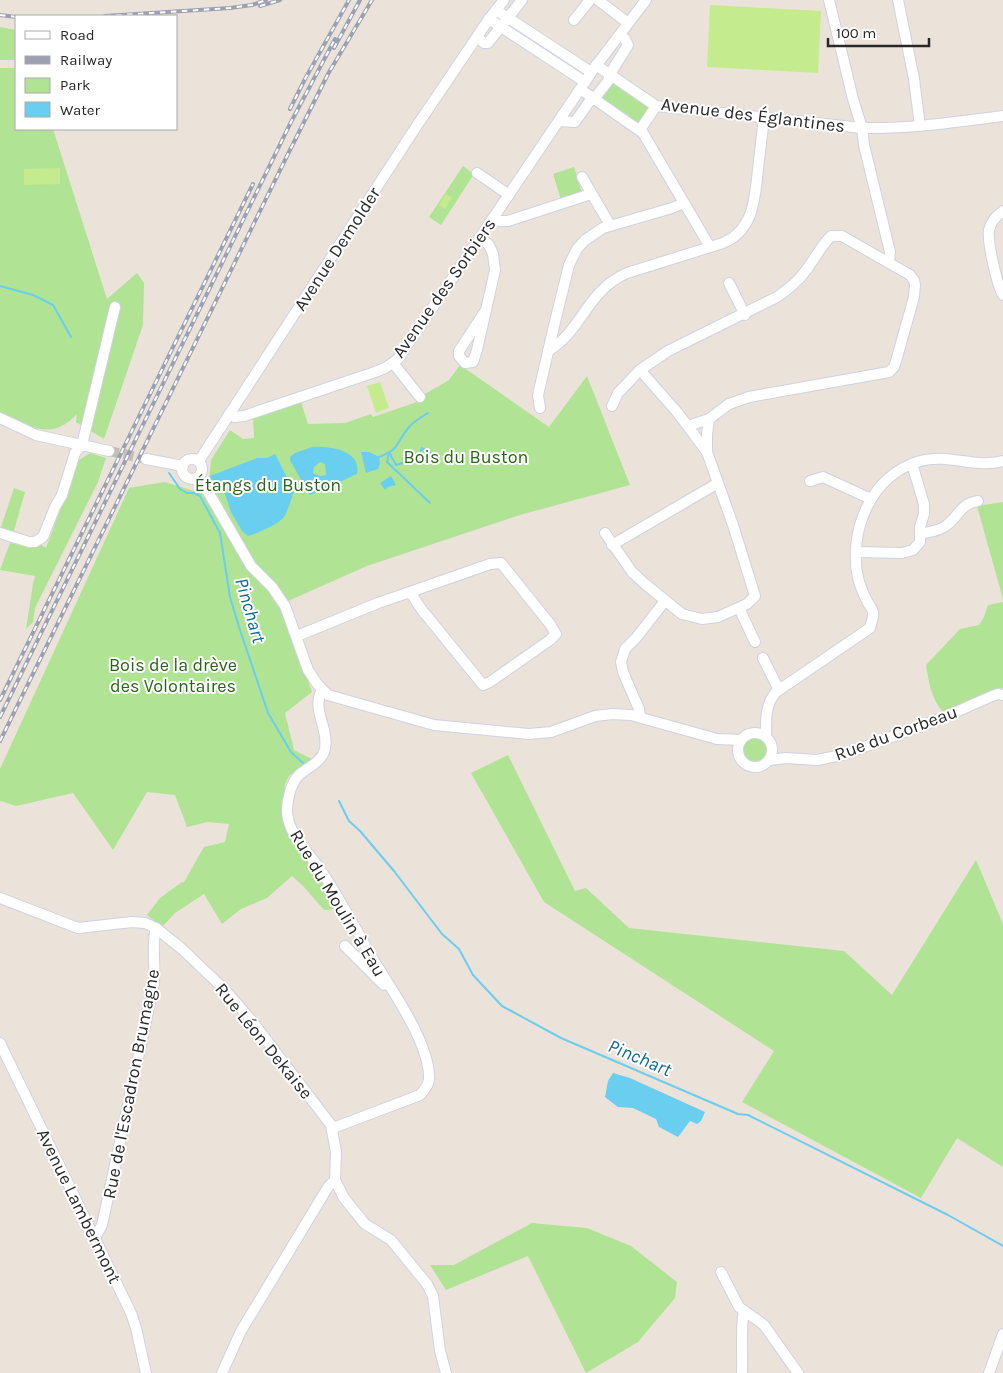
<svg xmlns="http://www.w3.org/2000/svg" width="1003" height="1373" font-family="Karla,sans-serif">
<rect width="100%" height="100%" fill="#ebe3d9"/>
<g fill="#b0e394">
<polygon points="0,27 16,30 16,60 0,60"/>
<path d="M0 68H16V129H53L107 299 137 273 144 283 143 325 104 439 76 422 77 414C50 443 29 425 0 412Z"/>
<polygon points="612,82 650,107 639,122 636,122 603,99 602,96"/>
<polygon points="463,166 474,174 441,225 429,217"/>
<polygon points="574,167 582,193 561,200 553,174"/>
<polygon points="460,365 549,427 587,376 630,485 520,515 367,566 288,601 278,586 255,564 209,480 211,460 230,430 243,439 254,438 253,418 301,402 308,424 345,423 371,414 373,417 417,402 420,403 426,396 425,394 449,380"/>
<polygon points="90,453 106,458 98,482 35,608 33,622 26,629 33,584 35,576 0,570 10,543 30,547 40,544 46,548 79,460"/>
<polygon points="165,482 204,494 248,570 280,602 293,636 312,692 285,713 294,750 312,759 289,776 285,784 282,807 287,828 291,839 316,870 337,905 331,910 324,910 304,887 292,876 267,898 241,909 222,924 204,894 175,913 162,927 147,915 160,898 182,882 184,882 204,847 225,842 229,824 207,822 187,827 175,795 147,792 113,850 73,793 16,806 1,801 0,802 0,769 129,488"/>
<polygon points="14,488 25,492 13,534 0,530"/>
<polygon points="1003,502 1003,599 977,506"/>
<path d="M1003 602V688L944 713C931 699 929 683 926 665L960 629 979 625 984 617 988 605Z"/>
<circle cx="755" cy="750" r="14"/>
<polygon points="508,755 575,891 586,888 629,928 844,951 892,995 976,860 1003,924 1003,1167 957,1138 921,1198 742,1102 774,1051 544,902 471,773"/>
<polygon points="532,1223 587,1228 631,1246 677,1282 675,1298 638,1342 586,1373 528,1256 446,1290 430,1265 454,1265"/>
</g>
<g fill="#c5eb8f">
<polygon points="710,5 821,11 818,73 707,67"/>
<polygon points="60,168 60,184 24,185 24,169"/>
<polygon points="446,194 452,198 445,209 439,205"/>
<polygon points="380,382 389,408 376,413 367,386"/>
</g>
<g fill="#69cef0" fill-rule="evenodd">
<path d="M312 447C329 446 362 450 357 474L311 495 309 494 290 460V457L295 453ZM320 462 325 464 326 475 320 476 313 473 314 467Z"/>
<polygon points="361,452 369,452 379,457 380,464 378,469 366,473"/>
<path d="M275 454 294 491C292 497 287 513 284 517 279 524 256 534 248 536L242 531 231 512 225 494 212 481 210 476 257 458H267Z"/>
<polygon points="391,476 396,485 388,487 385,490 380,483"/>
<polygon points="613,1073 630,1078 705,1112 701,1121 697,1124 690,1121 678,1137 659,1127 656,1119 633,1108 618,1107 605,1097 608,1081"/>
</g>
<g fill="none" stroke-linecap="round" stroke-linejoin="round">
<g stroke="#69cef0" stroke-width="2">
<polyline points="0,286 33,295 53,305 71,337"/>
<polyline points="389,453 387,462 430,503"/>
<polyline points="390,454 396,465 418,458 422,448 433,455"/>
<path d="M379 457C401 449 396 442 409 427 414 421 421 417 428 413"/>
<polyline points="169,473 180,489 187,493 194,493 200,496 220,533 230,597 239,627 268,713 291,752 303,763"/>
<polyline points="339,801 349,821 360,831 394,871 442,934 459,949 473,975 502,1006 561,1038 738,1114 748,1115 948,1215 1003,1246"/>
</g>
<polyline stroke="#c4beb6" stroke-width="10" stroke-dasharray="10 5" stroke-linecap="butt" points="109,451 146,459"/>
<defs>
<g id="minor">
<polyline points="598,0 628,23"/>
<polyline points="829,0 853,99 862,128 864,145 890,252 889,262"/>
<polyline points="898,0 914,79 920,126"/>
<polyline points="496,10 591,72"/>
<polyline points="489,19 585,82"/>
<polyline points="574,20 590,0"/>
<polyline points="477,37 484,43 488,43 522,0"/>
<path d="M596 65 656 106 862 128C909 129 956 122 1003 116"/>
<polyline points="580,89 643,133 710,247"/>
<polyline points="559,121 575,122 589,102 598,94 608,81 610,74 628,45 625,39 620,35"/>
<polyline points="640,130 656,106"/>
<polyline points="477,173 509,195"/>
<polyline points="582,177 610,225"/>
<path d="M1003 211C996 216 991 221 989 230 987 241 997 285 1003 295"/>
<polyline points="493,218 499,221 508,221 591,194"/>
<polyline points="481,238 489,245 493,254 495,270 477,350 473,362 465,363 459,356 459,351 486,310"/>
<polyline points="729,283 745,315"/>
<path d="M548 351C583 330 586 291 627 273L723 243C754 230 755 198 758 169 760 152 762 135 764 118"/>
<polyline points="393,363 420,397"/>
<path d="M612 406 618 393 640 370 668 351 777 297C788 289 799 281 807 269 815 258 821 246 831 236H842L910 275 914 280 915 285 914 297 896 361 894 367 889 372 749 397 729 404 709 419 688 426"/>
<polyline points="540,408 538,395 554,326 569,265 577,249 585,240 603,228 672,208 684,203"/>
<polyline points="229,414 234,417 244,416 375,372 385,368 398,359 595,67 646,0"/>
<polyline points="0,418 36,435 109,451"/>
<polyline points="707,452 707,434 709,419"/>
<polyline points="146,459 183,466"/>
<circle cx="192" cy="469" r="10"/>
<polyline points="199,461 414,130 489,19 504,0"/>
<polyline points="199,476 251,566 272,587 285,606 308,670 318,685 328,695 434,725 529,734 551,732 595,716 612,714 631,715 717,739 741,740"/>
<polyline points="810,481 823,477 871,499"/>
<polyline points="0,533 29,542 35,542 43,537 55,507 62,495 75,453 82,445 115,307"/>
<polyline points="605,533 632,572 645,584 682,614 702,619 718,617 747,604 755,596 733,525 707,452 677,412 640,370"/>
<path d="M920 534C929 532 940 531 947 525 960 515 960 504 978 501"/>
<polyline points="612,545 718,483"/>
<polyline points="856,552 902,553 913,550 920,542 920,527 924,514 924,504 912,464"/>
<polyline points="739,608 755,642"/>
<polyline points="297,636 378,603 410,592 422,610 483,685 490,682 550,640 556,634 550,624 501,563 490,564 410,592"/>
<polyline points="763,658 779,690"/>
<path d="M322 690C311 709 329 728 325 749 322 762 308 767 299 775 291 783 287 799 287 810 287 834 308 851 320 869 338 896 354 925 370 954 389 986 427 1038 429 1075 430 1084 425 1089 420 1095L333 1128"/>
<polyline points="640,717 639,709 623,672 621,662 625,649 636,638 665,601"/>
<circle cx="755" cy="750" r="17"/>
<path d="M766 736C766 720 765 705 776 692L870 628C871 623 874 617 873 613 873 609 869 605 868 603 864 595 860 586 858 578 848 531 871 475 920 461 948 453 976 469 1003 461"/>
<polyline points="770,760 786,758 817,760 842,755 940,719 992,696 998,694 1003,695"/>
<polyline points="0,898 78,928 132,922 145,923 156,928 182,949 224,989 252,1021 331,1125 336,1152 335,1180 344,1198 365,1224 391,1240 427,1284 433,1296 440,1351 446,1373"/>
<polyline points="345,946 384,985"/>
<polyline points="0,1043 131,1313 136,1328 146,1373"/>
<path d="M95 1238 102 1225 154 984C156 965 151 945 156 928"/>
<polyline points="721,1272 739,1307 764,1325 798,1373"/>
<polyline points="222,1373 241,1331 328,1187 335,1180"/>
<path d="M742 1373C743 1353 740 1331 744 1311"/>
<polyline points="989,1373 1003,1334"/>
</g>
</defs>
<use href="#minor" stroke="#ced2e2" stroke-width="12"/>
<use href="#minor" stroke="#fff" stroke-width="10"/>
<defs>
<g id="rail">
<polyline points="260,6 280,0"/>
<polyline points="0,15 16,17"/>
<polyline points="105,16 230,8 252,5 266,0"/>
<polyline points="334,48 360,0"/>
<polyline points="290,109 305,79 349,0"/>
<polyline points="0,700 253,184"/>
<polyline points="0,717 291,122 335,39"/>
<polyline points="0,741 288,154 328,74 372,0"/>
</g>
</defs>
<use href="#rail" stroke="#9ca0b3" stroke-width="4"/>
<use href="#rail" stroke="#fff" stroke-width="2" stroke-dasharray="5.5" stroke-linecap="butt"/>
</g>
<g text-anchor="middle" stroke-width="4" stroke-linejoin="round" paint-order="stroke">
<g font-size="18" fill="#282828" stroke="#fff">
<text transform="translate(753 115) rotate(7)" y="6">Avenue des Églantines</text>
<text transform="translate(337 249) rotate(-57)" y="6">Avenue Demolder</text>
<text transform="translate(444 288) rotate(-55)" y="6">Avenue des Sorbiers</text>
<text transform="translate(896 733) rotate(-20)" y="6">Rue du Corbeau</text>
<text transform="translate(338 903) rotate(59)" y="6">Rue du Moulin à Eau</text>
<text transform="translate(264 1041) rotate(51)" y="6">Rue Léon Dekaise</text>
<text transform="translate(131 1084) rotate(-79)" y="6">Rue de l'Escadron Brumagne</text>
<text transform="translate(79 1206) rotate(64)" y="6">Avenue Lambermont</text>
</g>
<g font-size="18" fill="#296518" stroke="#fff">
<text x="466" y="463">Bois du Buston</text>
<text x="268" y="491">Étangs du Buston</text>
<text x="173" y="671">Bois de la drève<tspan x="173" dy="21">des Volontaires</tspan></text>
</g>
<g font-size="19" font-style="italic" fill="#0b6a99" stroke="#fff">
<text transform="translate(251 610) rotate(74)" y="7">Pinchart</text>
<text transform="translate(640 1057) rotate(23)" y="7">Pinchart</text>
</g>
</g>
<rect x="15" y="15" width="162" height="115" fill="#ffffff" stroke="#a9a9a9"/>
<rect x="25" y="31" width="25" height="8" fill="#ffffff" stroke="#a9a9a9"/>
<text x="60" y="40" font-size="15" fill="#282828">Road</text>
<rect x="25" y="56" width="25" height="8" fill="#9ca0b3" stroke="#a9a9a9"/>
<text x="60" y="65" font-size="15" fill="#282828">Railway</text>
<rect x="25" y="78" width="25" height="15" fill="#b0e394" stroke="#a9a9a9"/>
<text x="60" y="90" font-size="15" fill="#282828">Park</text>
<rect x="25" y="102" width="25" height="15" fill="#69cef0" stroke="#a9a9a9"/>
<text x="60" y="115" font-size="15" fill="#282828">Water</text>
<path d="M828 38v8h101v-8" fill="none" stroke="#282828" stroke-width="2.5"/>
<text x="836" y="38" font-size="15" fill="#282828" stroke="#ffffff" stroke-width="4" paint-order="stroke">100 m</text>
</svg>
